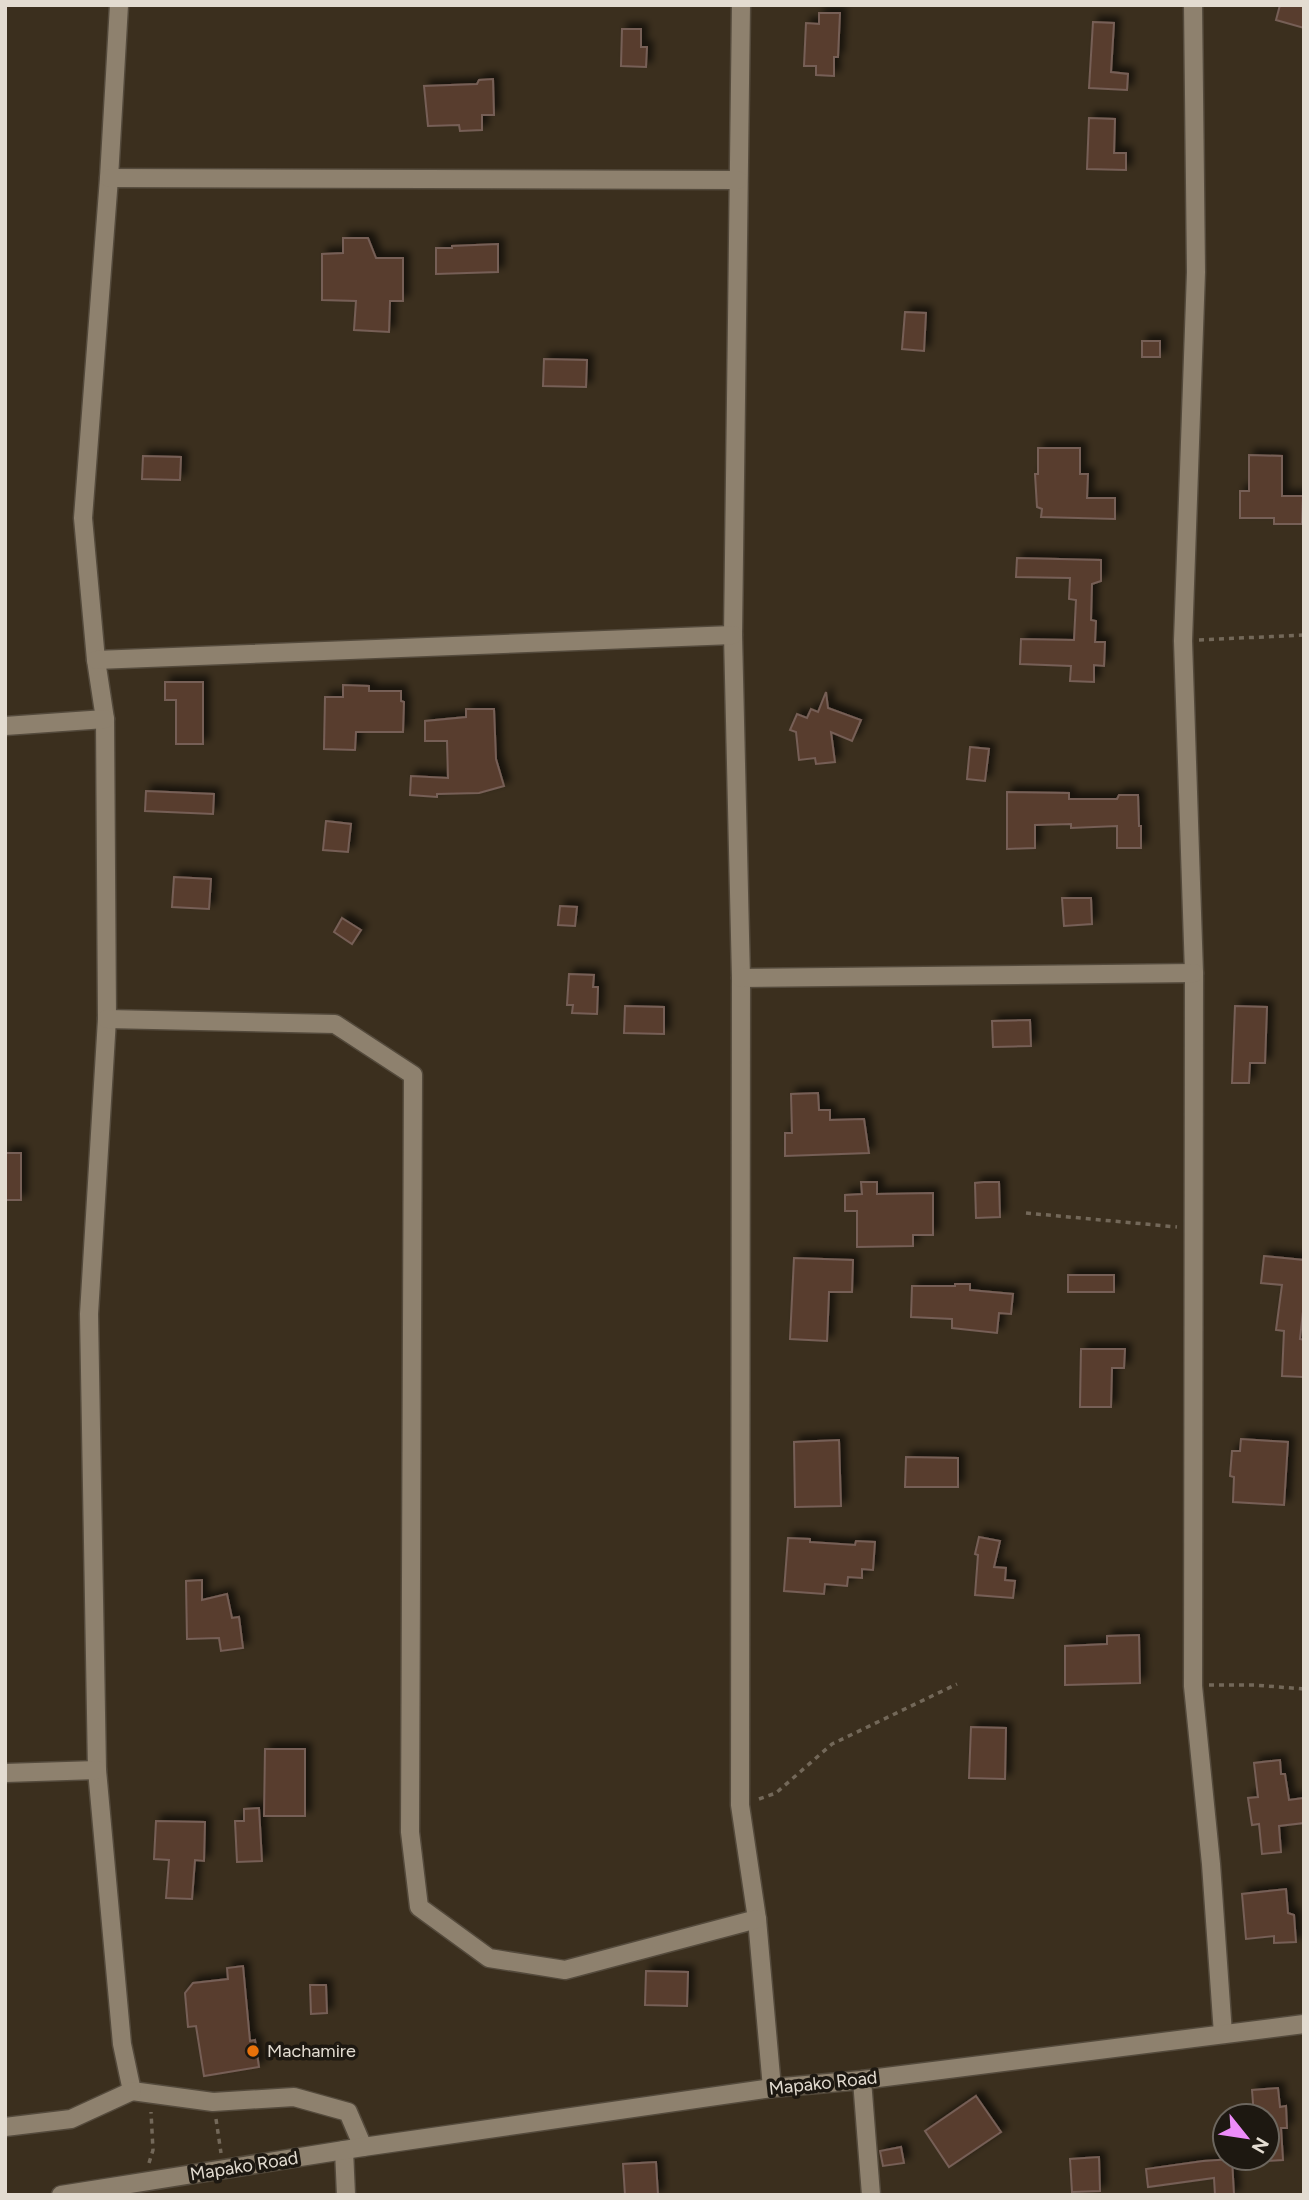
<svg xmlns="http://www.w3.org/2000/svg" width="1309" height="2200" font-family="Figtree,sans-serif">
<defs>
<filter id="shadow"><feDropShadow dx="5.5" dy="-5.5" stdDeviation="3.5" flood-color="#0009"/></filter>
</defs>
<rect width="100%" height="100%" fill="#3b2f1e"/>
<g fill="#593c2f" stroke="#765f56" stroke-width="2" filter="url(#shadow)">
<polygon points="1280,5 1304,5 1304,28 1276,20"/>
<polygon points="819,13 840,13 838,57 834,57 834,76 816,75 816,66 804,66 806,23 819,24"/>
<polygon points="1093,22 1114,23 1111,72 1128,74 1127,90 1089,88"/>
<polygon points="622,29 641,29 641,47 647,47 646,67 621,66"/>
<polygon points="493,79 494,115 482,115 482,130 460,131 459,125 428,126 424,86 477,84 479,80"/>
<polygon points="1089,118 1115,119 1114,153 1126,153 1126,170 1087,169"/>
<polygon points="343,238 368,238 376,258 403,258 403,301 390,301 389,332 354,330 356,301 322,300 322,254 343,253"/>
<polygon points="498,244 498,272 436,274 436,248 452,248 452,246"/>
<polygon points="905,312 926,313 924,351 902,349"/>
<rect x="1142" y="341" width="18" height="16"/>
<polygon points="544,359 587,360 586,387 543,386"/>
<polygon points="1038,448 1080,448 1080,474 1088,474 1087,498 1115,498 1115,519 1041,517 1042,509 1037,507 1035,474 1038,474"/>
<polygon points="1249,455 1282,456 1282,496 1303,496 1302,524 1274,524 1274,518 1240,518 1240,491 1249,491"/>
<polygon points="143,456 181,457 180,480 142,479"/>
<polygon points="1017,558 1101,560 1101,581 1092,584 1091,620 1096,621 1095,642 1105,642 1104,666 1094,665 1094,682 1070,681 1071,666 1020,664 1021,639 1074,640 1076,600 1069,599 1070,578 1016,577"/>
<polygon points="165,682 203,682 203,744 176,744 176,700 165,700"/>
<polygon points="343,685 369,686 369,691 401,691 401,701 404,702 403,732 356,732 355,750 324,749 325,697 343,697"/>
<polygon points="826,692 828,708 861,720 852,741 831,732 835,762 816,764 815,758 799,760 796,732 790,730 797,714 807,718 811,709 818,712"/>
<polygon points="466,709 494,709 496,759 504,786 479,793 437,794 437,797 410,795 411,776 448,778 447,741 425,741 425,721 466,717"/>
<polygon points="970,747 989,749 985,781 967,779"/>
<polygon points="146,791 214,794 213,814 145,811"/>
<polygon points="1007,792 1069,793 1069,799 1117,799 1119,795 1138,795 1139,826 1141,826 1141,848 1117,848 1117,826 1071,828 1071,824 1035,825 1035,848 1007,849"/>
<polygon points="326,821 351,824 348,852 323,850"/>
<polygon points="174,877 211,879 209,909 172,907"/>
<polygon points="1062,898 1091,898 1092,924 1064,926"/>
<polygon points="560,906 577,907 575,926 558,925"/>
<polygon points="342,918 361,930 352,944 334,932"/>
<polygon points="569,974 594,975 593,987 598,987 597,1014 572,1013 573,1005 567,1005"/>
<polygon points="625,1006 664,1007 664,1034 624,1033"/>
<polygon points="1235,1006 1267,1007 1265,1063 1250,1063 1249,1083 1232,1083"/>
<polygon points="1030,1020 1031,1046 993,1047 992,1021"/>
<polygon points="818,1093 819,1110 830,1110 830,1120 864,1119 869,1153 785,1156 785,1133 792,1133 791,1094"/>
<rect x="5" y="1153" width="16" height="47"/>
<polygon points="861,1182 877,1182 877,1194 933,1193 933,1235 913,1235 913,1246 857,1247 857,1211 845,1211 845,1195 862,1194"/>
<polygon points="984,1182 999,1182 1000,1217 976,1218 975,1183"/>
<polygon points="1264,1256 1304,1260 1304,1302 1300,1339 1304,1340 1303,1377 1282,1376 1284,1331 1276,1330 1282,1285 1261,1283"/>
<polygon points="794,1258 853,1260 852,1292 829,1292 827,1341 790,1339"/>
<rect x="1068" y="1275" width="46" height="17"/>
<polygon points="955,1284 970,1284 970,1290 1013,1294 1011,1314 999,1313 997,1333 952,1328 952,1319 911,1317 912,1286 955,1286"/>
<polygon points="1081,1349 1125,1349 1124,1368 1112,1368 1111,1407 1080,1407"/>
<polygon points="1241,1439 1288,1442 1284,1505 1233,1502 1234,1477 1230,1476 1232,1451 1240,1451"/>
<polygon points="839,1440 841,1506 795,1507 794,1442"/>
<polygon points="906,1457 958,1458 958,1487 905,1487"/>
<polygon points="979,1537 1000,1541 994,1567 1006,1568 1005,1580 1015,1581 1013,1598 975,1595 978,1555 975,1554"/>
<polygon points="788,1538 810,1539 810,1542 855,1545 856,1541 875,1542 873,1570 862,1569 862,1578 848,1577 847,1586 825,1584 824,1594 784,1591"/>
<polygon points="202,1580 202,1600 227,1594 232,1618 239,1617 243,1648 221,1651 219,1638 187,1639 186,1581"/>
<polygon points="1139,1635 1140,1683 1065,1685 1065,1646 1107,1644 1107,1636"/>
<polygon points="971,1727 1006,1728 1005,1779 969,1778"/>
<polygon points="265,1749 305,1749 305,1816 264,1816"/>
<polygon points="1280,1760 1281,1774 1285,1774 1289,1800 1304,1798 1304,1823 1279,1826 1281,1852 1262,1854 1259,1824 1252,1825 1248,1798 1258,1797 1254,1763"/>
<polygon points="259,1808 262,1861 237,1862 235,1821 244,1821 244,1809"/>
<polygon points="156,1821 205,1822 204,1861 195,1860 192,1899 166,1898 169,1860 154,1859"/>
<polygon points="1286,1889 1288,1913 1294,1915 1296,1942 1274,1943 1274,1936 1246,1939 1242,1894"/>
<polygon points="243,1966 250,2041 255,2040 259,2067 204,2076 196,2026 188,2027 185,1993 193,1983 228,1979 227,1968"/>
<polygon points="646,1971 688,1972 687,2006 645,2005"/>
<polygon points="310,1985 326,1985 327,2013 311,2014"/>
<polygon points="1278,2088 1280,2107 1286,2106 1287,2128 1281,2128 1283,2160 1267,2161 1267,2116 1254,2116 1252,2090"/>
<polygon points="976,2096 1001,2132 949,2167 925,2131"/>
<polygon points="901,2147 904,2163 883,2166 880,2151"/>
<polygon points="1099,2157 1100,2191 1072,2192 1070,2159"/>
<polygon points="1232,2159 1234,2195 1215,2195 1214,2178 1148,2187 1146,2169 1203,2161"/>
<polygon points="656,2162 658,2195 625,2195 623,2164"/>
</g>
<g fill="none" stroke-linecap="round" stroke-linejoin="round">
<defs>
<g id="minor">
<polyline points="119,5 109,178 83,518 96,660 105,719 107,1019 89,1314 97,1770 122,2044 132,2091 213,2102 294,2097 348,2112 363,2147"/>
<polyline points="741,5 733,635 741,978 740,1805 757,1919 772,2088"/>
<polyline points="1193,5 1196,272 1183,641 1194,973 1193,1686 1211,1864 1223,2034"/>
<polyline points="109,178 738,180"/>
<polyline points="96,660 733,635"/>
<polyline points="5,726 105,719"/>
<polyline points="741,978 1194,973"/>
<polyline points="107,1019 335,1024 413,1075 410,1832 419,1907 489,1958 565,1970 757,1919"/>
<polyline points="5,1773 97,1770"/>
<polyline points="862,2080 871,2195"/>
<polyline points="5,2127 71,2119 132,2091"/>
<polyline points="344,2150 346,2195"/>
<polyline points="61,2195 363,2147 772,2088 862,2080 1304,2024"/>
</g>
</defs>
<use href="#minor" stroke="#544a3c" stroke-width="21"/>
<g stroke="#736859" stroke-width="3.5" stroke-dasharray="5 5" stroke-linecap="butt">
<polyline points="1199,640 1304,635"/>
<polyline points="1026,1213 1177,1227"/>
<polyline points="1209,1685 1254,1685 1304,1689"/>
<polyline points="759,1799 776,1793 832,1744 957,1684"/>
<polyline points="216,2119 221,2153"/>
<polyline points="149,2163 153,2150 151,2112"/>
</g>
<use href="#minor" stroke="#8e816e" stroke-width="18"/>
</g>
<circle fill="#e8710a" stroke="#1d1811" stroke-width="2.5" cx="253" cy="2051" r="7"/>
<g text-anchor="middle" stroke-width="7" stroke-linejoin="round" paint-order="stroke">
<g font-size="18" fill="#e3dcd1" stroke="#1d1811" text-anchor="start">
<text x="267" y="2057">Machamire</text>
</g>
<g font-size="18" fill="#e3dcd1" stroke="#1d1811">
<text transform="translate(823 2083) rotate(-6)" y="6">Mapako Road</text>
<text transform="translate(244 2166) rotate(-9)" y="6">Mapako Road</text>
</g>
</g>
<rect width="1309" height="2200" fill="none" stroke="#e3dcd1" stroke-width="14"/>
<g transform="translate(1246 2137) rotate(120)"><circle r="33" fill="#1d1811" stroke="#6c665e" stroke-width="2"/>
<path d="M0-5L12 26L0 18L-12 26Z" fill="#ed8cf9"/>
<text y="-10" font-size="19" font-weight="bold" text-anchor="middle" fill="#e3dcd1">N</text>
</g>
</svg>
